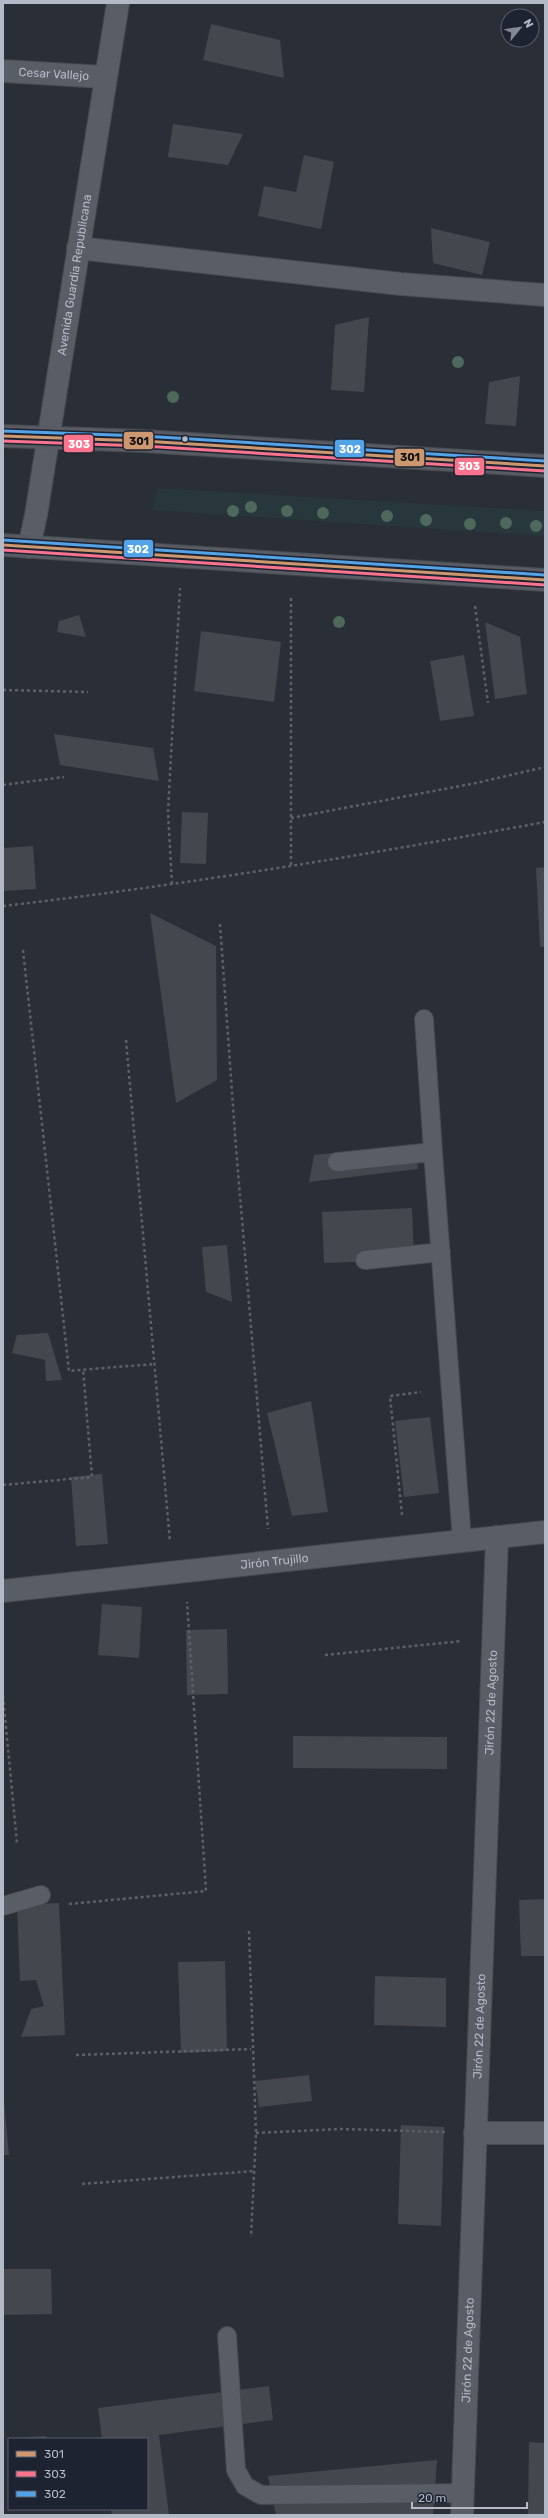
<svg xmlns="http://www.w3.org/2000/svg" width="548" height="2518" font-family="Rubik,sans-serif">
<rect width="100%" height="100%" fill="#2a2e36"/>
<polygon fill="#27373c" points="157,488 545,511 545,536 152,510"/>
<g fill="#44474e">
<polygon points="211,24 280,40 284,78 203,60"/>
<polygon points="173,124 243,134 228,165 168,157"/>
<polygon points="304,155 334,162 321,229 258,216 264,186 296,192"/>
<polygon points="431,228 490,242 482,275 433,263"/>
<polygon points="369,317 364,392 331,390 335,325"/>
<polygon points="520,376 516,426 485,424 489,382"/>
<polygon points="79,615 86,637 57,632 59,621"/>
<polygon points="485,622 520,637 527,694 495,699"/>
<polygon points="201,631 281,642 274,702 194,691"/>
<polygon points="464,655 474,716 440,721 430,661"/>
<polygon points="54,734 153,748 159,781 60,765"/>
<polygon points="182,812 208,813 206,864 180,863"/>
<polygon points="33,846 36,889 4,891 3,848"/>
<polygon points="545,867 545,947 540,947 536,868"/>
<polygon points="150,913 216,946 217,1080 176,1103"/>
<polygon points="415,1144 418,1169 309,1182 314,1155"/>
<polygon points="412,1208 414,1260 324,1263 322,1212"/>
<polygon points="227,1245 232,1302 206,1292 202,1247"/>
<polygon points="48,1333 62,1380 46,1381 45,1360 12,1353 17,1335"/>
<polygon points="311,1401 328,1512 292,1516 267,1413"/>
<polygon points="430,1417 439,1493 404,1497 395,1421"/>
<polygon points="102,1474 108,1544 76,1546 71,1477"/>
<polygon points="102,1604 142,1607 139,1658 98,1655"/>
<polygon points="227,1629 228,1694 187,1695 186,1630"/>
<polygon points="293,1736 447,1737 447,1769 293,1768"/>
<polygon points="545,1899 545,1956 521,1956 519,1900"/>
<polygon points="59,1903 65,2035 21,2037 31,2009 44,2006 36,1980 20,1981 17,1905"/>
<polygon points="225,1961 227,2051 181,2053 178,1962"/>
<polygon points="375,1976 446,1978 446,2027 374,2025"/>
<polygon points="309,2075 312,2101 259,2107 255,2081"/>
<polygon points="3,2091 9,2155 3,2155"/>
<polygon points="401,2125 444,2127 441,2226 398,2224"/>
<polygon points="3,2269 51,2269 52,2314 3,2315"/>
<polygon points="269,2386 273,2420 159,2435 169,2515 112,2515 111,2509 147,2509 147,2439 102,2439 98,2408"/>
<polygon points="46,2436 46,2439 13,2439 13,2438"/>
<polygon points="529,2442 545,2443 545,2515 528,2515"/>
<polygon points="437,2460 433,2515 276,2515 268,2476"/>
</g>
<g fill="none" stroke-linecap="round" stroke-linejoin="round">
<defs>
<g id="service">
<polyline points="424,1019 433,1152"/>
<polyline points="337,1162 433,1152 462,1541"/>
<polyline points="365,1260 441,1252"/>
<polyline points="3,1906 41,1895"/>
<polyline points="227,2336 236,2470 245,2486 261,2495 463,2493"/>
</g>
<polyline id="pedestrian" points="475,2133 545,2133"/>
<g id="minor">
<path id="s1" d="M3 71 104 77"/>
<polyline points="78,248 401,284 545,295"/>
<path id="s2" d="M3 1591 545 1532"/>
<path id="s3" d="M462 2515 497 1537"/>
</g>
<g id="tertiary">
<path id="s4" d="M29 547 36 515 118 3"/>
</g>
<g id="secondary">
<polyline points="3,436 143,441 545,466"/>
<polyline points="3,545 545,580"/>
</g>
</defs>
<use href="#service" stroke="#46494f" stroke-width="20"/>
<use href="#pedestrian" stroke="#46494f" stroke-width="24"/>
<use href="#minor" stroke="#46494f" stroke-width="24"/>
<use href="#tertiary" stroke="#46494f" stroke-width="24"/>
<use href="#secondary" stroke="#46494f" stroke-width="24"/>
<g stroke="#5d6068" stroke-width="2.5" stroke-dasharray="3 3" stroke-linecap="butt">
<polyline points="475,606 488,703"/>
<polyline points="3,690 88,692"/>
<polyline points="3,785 64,777"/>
<polyline points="291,818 476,783 545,767"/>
<polyline points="291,865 291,596"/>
<polyline points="172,884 168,812 180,588"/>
<path d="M3 906C185 885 365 855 545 822"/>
<polyline points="220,924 236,1148 268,1529"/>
<polyline points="23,950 69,1371 154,1364"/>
<polyline points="126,1040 170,1542"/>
<polyline points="3,1485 92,1477 83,1369"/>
<polyline points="402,1515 390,1396 421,1392"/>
<polyline points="325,1655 462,1641"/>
<polyline points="3,1696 17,1843"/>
<polyline points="69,1904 206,1891 187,1602"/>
<polyline points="249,1931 256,2133 251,2237"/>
<polyline points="76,2055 251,2049"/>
<polyline points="256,2133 341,2129 445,2132"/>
<polyline points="82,2184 254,2171"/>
</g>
<use href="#service" stroke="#595d65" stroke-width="18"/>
<use href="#pedestrian" stroke="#595d65" stroke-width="22"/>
<use href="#minor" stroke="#595d65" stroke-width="22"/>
<use href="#tertiary" stroke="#595d65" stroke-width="22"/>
<use href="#secondary" stroke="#585b63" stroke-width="22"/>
<defs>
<g id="bus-1">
<polyline points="3,436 143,441 545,466"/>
<polyline points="3,545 545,580"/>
</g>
<g id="bus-2">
<polyline points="3,441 143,446 545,471"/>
<polyline points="3,550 545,585"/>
</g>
<g id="bus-3">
<polyline points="3,431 143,436 545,461"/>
<polyline points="3,540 545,575"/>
</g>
</defs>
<use href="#bus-1" stroke="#1d2331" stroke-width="6"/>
<use href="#bus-2" stroke="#1d2331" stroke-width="6"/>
<use href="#bus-3" stroke="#1d2331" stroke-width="6"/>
<use href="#bus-1" stroke="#cd976f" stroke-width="3"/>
<use href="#bus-2" stroke="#fc738d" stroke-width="3"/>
<use href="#bus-3" stroke="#53a3e8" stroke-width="3"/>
</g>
<g fill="#4e685b">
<circle cx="458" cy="362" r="6"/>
<circle cx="173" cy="397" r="6"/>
<circle cx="251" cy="507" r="6"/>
<circle cx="233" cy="511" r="6"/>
<circle cx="287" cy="511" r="6"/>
<circle cx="323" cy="513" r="6"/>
<circle cx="387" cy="516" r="6"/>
<circle cx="426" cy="520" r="6"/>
<circle cx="506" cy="523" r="6"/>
<circle cx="470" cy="524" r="6"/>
<circle cx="536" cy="526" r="6"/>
<circle cx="339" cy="622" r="6"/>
</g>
<circle fill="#b3b9c7" stroke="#1d2331" stroke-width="1.5" cx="185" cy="439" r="3.5"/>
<g text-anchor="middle" stroke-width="3" stroke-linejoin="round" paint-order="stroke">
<g font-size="12" fill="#b3b9c7" stroke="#1d2331">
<text dy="4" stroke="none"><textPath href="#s1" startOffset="51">Cesar Vallejo</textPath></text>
<text dy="4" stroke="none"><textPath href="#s4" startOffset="276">Avenida Guardia Republicana</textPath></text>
<text dy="4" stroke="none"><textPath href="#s2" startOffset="273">Jirón Trujillo</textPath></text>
<text dy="4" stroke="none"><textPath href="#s3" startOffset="813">Jirón 22 de Agosto</textPath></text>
<text dy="4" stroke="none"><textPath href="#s3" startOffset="489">Jirón 22 de Agosto</textPath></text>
<text dy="4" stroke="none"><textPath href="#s3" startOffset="165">Jirón 22 de Agosto</textPath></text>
</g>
</g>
<g stroke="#1d2331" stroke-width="1.5">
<rect x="123" y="431" width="31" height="19" rx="4" fill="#cd976f"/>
<rect x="63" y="434" width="31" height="19" rx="4" fill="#fc738d"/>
<rect x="334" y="439" width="31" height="19" rx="4" fill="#53a3e8"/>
<rect x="394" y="448" width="31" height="19" rx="4" fill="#cd976f"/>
<rect x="454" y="457" width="31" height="19" rx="4" fill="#fc738d"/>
<rect x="123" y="539" width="31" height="19" rx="4" fill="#53a3e8"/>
</g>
<g font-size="11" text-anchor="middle" font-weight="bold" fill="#fff">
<text x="79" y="448">303</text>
<text x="350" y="453">302</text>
<text x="469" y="470">303</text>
<text x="138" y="553">302</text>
</g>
<g font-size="11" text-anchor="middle" font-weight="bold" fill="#111">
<text x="139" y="445">301</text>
<text x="410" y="461">301</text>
</g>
<rect width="548" height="2518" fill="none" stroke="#b3b9c7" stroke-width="8"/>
<rect x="8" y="2438" width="140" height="72" fill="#1d2331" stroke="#595f6d"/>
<rect x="16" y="2451" width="20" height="6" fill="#cd976f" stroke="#595f6d"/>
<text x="44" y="2458" font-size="12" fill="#b3b9c7">301</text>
<rect x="16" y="2471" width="20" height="6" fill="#fc738d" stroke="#595f6d"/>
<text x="44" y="2478" font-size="12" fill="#b3b9c7">303</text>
<rect x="16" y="2491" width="20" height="6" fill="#53a3e8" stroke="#595f6d"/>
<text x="44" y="2498" font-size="12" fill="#b3b9c7">302</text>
<g transform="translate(520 28) rotate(61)"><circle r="19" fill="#1d2331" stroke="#595f6d"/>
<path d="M0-3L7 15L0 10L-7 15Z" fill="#838894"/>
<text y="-6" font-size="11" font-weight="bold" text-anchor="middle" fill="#b3b9c7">N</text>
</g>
<path d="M412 2502v6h115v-6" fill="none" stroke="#b3b9c7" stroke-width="2"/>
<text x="418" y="2502" font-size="12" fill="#b3b9c7" stroke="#1d2331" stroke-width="3" paint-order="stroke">20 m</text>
</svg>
